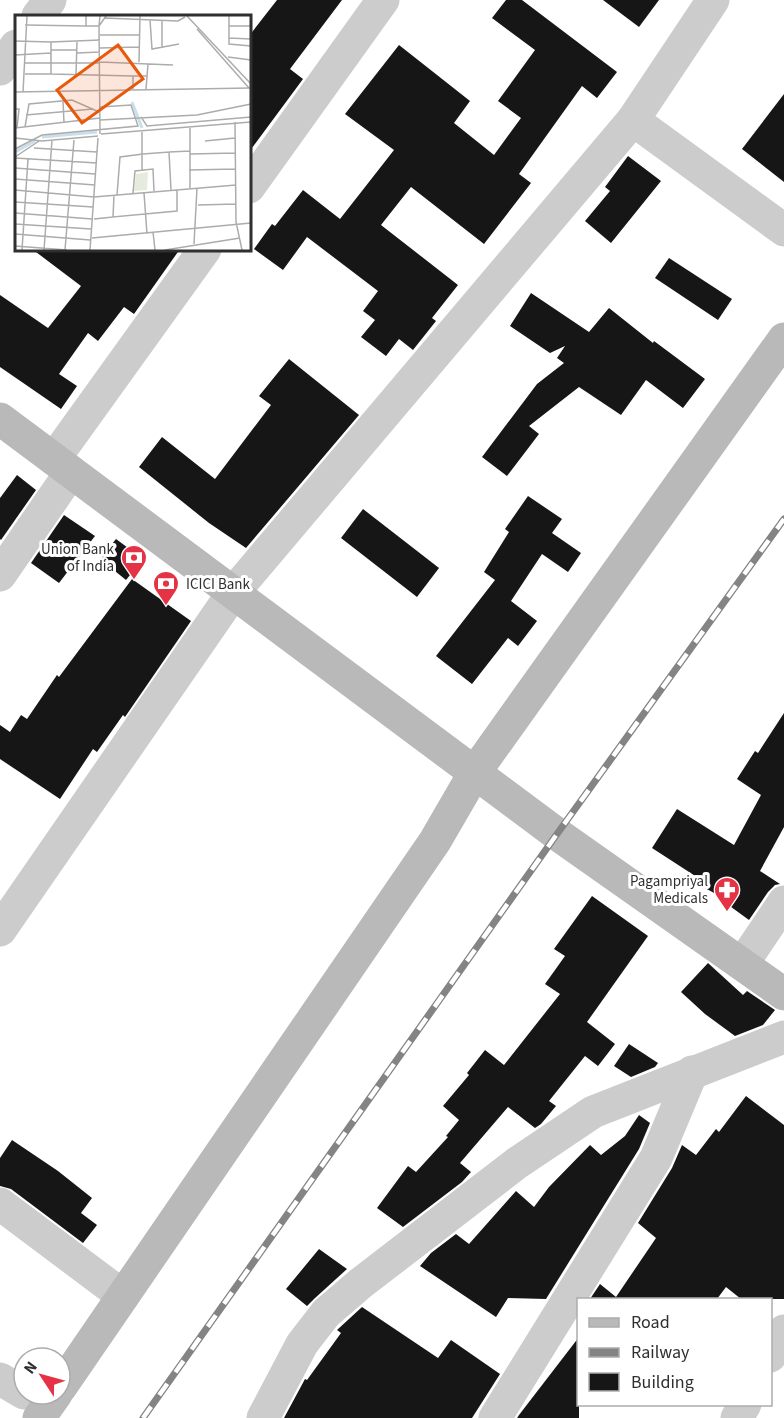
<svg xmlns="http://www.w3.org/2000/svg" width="784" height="1418" font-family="'Source Sans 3',sans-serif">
<rect width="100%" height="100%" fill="#fff"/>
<g fill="#161616">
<polygon points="277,0 342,0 290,69 303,79 249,152 249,36"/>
<polygon points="506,0 522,0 617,72 597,98 582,86 519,174 531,183 484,244 411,187 381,225 458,285 432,318 436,321 413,350 399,339 386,356 361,337 375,320 363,311 378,291 307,237 283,270 254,249 272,224 275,226 303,190 340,219 394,150 345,114 399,45 470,101 454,123 494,155 521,118 498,101 535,50 492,18"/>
<polygon points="603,0 659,0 639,27"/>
<polygon points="784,94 784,182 742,149"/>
<polygon points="628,156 661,181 611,243 585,221 610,191 605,187"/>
<polygon points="32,249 180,249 134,314 124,307 98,341 88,333 59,374 77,386 61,409 0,367 0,295 48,328 81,286"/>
<polygon points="669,258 732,299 718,320 655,278"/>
<polygon points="531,293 589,332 609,308 653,343 654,341 705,379 683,408 646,380 621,415 579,387 529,426 539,434 507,476 482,457 537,384 564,363 557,358 565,346 550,353 510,326"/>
<polygon points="289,359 359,415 246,548 209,523 139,467 162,437 215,479 271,405 259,396"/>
<polygon points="17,475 36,490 1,540 0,539 0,498"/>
<polygon points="528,496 562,519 552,533 581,553 568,572 542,554 511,601 537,621 518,646 508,638 472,684 436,656 495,580 484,572 509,532 505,529"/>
<polygon points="363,509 439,568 417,597 341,538"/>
<polygon points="64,515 95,536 59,583 31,563"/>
<polygon points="116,539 143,559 126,580 100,559"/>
<polygon points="132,579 191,621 125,717 123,715 97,752 93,749 60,799 0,759 0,725 10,732 21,715 27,719 57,675 59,677"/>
<polygon points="784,713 784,827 760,871 780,884 775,885 768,892 749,920 727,904 729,901 703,887 706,883 652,848 677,809 734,845 761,795 737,779 755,751 758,753"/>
<polygon points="592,896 648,936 587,1022 615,1044 598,1066 585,1056 549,1101 556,1106 541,1124 535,1128 508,1107 460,1163 471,1172 462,1182 403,1227 377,1208 408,1166 416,1172 448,1137 446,1136 459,1120 443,1106 469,1075 467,1073 485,1050 504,1065 560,994 545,984 565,956 554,949"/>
<polygon points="708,963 743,995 747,991 775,1010 763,1025 735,1036 705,1014 681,992"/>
<polygon points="629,1044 658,1063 655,1067 631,1077 614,1066"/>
<polygon points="746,1096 784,1125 784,1299 741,1299 726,1287 717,1299 590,1299 600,1284 616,1297 656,1238 638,1223 672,1168 682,1145 696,1155 716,1129 719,1132"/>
<polygon points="639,1115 650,1123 639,1149 546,1299 508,1298 496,1317 420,1266 431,1253 456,1234 469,1244 516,1191 534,1207 549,1187 590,1145 601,1155 625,1136"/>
<polygon points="12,1140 58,1171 92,1198 81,1213 97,1225 83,1243 11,1189 0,1186 0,1158"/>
<polygon points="319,1249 347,1269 314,1299 307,1306 286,1289"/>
<polygon points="362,1307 438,1358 451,1340 500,1374 472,1418 284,1418 305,1379 307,1380 341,1333 337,1330"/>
<polygon points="579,1337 579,1418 517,1418 519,1415"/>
</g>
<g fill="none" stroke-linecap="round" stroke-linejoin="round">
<g stroke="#ccc" stroke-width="33">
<polyline points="713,0 633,120 784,230"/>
<polyline points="38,16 50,0"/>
<polyline points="0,69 16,46"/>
<polyline points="249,187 383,0"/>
<polyline points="54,459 205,249"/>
<polyline points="0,575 71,472"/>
<polyline points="0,930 233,593 633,120"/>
<polyline points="743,963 784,902"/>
<polyline points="0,1204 123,1296"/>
<polyline points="770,1356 784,1331"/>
<polyline points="0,1379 24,1393"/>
<polyline points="263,1418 302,1344 326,1313 361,1283 517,1163 593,1112 784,1037"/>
<polyline points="495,1418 656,1158 692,1072"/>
<polyline points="737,1418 745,1404"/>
</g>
<g stroke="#b9b9b9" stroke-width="33">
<polyline points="0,419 557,834 784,994"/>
<polyline points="60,1388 435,841 475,772 784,339"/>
<polyline points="39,1418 56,1394"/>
</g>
<defs>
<polyline id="rail" points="143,1418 557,834 784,519"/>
</defs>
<use href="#rail" stroke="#848484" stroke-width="7"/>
<use href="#rail" stroke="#fff" stroke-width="4.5" stroke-dasharray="14" stroke-linecap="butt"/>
</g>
<defs>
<symbol id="bank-pin" viewBox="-11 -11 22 30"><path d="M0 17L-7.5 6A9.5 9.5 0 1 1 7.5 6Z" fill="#e53245" stroke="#fff"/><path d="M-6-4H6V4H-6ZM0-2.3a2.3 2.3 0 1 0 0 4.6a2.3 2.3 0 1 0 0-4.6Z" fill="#fff"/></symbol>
<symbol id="pharmacy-pin" viewBox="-11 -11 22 30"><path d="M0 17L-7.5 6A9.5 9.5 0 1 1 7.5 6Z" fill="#e53245" stroke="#fff"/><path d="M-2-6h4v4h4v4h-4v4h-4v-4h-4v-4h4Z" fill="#fff"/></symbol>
</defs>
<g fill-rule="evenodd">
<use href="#bank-pin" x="119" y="543" width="30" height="40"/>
<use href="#bank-pin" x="151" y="569" width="30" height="40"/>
<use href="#pharmacy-pin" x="712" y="875" width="30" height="40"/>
</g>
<g text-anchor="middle" stroke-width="6" stroke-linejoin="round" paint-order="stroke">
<g font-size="15" fill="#2f2f2f" stroke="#fff" text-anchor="end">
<text x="114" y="554">Union Bank<tspan x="114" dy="17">of India</tspan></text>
<text x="186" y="589" text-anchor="start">ICICI Bank</text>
<text x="708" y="886">Pagampriyal<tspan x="708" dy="17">Medicals</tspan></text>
</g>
</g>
<g transform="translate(15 15)">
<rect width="236" height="236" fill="#fff"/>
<path d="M133 157 132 175 119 176 121 159Z" fill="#e6ecdd"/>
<path fill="none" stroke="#c9e0ec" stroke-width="3" d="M117 87 127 113M27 122 82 117M0 137 20 126"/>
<path fill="none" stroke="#acacac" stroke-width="1.5" d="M71 1V11H84L85 1M172 1 236 69M214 1V23M89 3 163 6 170 2M135 5 137 34 164 29M10 10 71 11M214 11H236M182 14 234 73M85 20H125M236 24 214 23V29L236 31M85 25 36 27V59L118 61M0 26 36 27M85 33 124 32M147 33V6M36 35H62M62 38 85 37M0 40 36 38M213 42 236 45M85 47 158 50M124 47 125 1M9 48H84M10 59H36M61 59 62 27M118 74V61H132M131 74 133 49M0 77 236 73M8 77 12 1M48 86 49 108M0 94H4L2 113M11 100 78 94M126 102 132 111 236 102M85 105 182 100 236 89M220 107 221 207 227 235M10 112 14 89 57 85 84 97M0 113 85 103M85 119 84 11 91 1M86 119 236 107M0 123 27 126 83 121M190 126 220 123M19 133 82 137M0 134 27 120 123 111 116 90 85 92M154 137 175 136M175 139 221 138M0 142 24 126M0 143 82 148M0 153 80 159M127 155V117M174 155 221 154M0 164 80 170M175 173V113M0 175 79 182 221 170M118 178 120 156 138 154 139 176M129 178 132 219M99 180 98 202 162 196V175M102 180 105 142 128 139 154 137 156 175M0 187 78 192M183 190 221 189M0 198 77 204M79 204 98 202M0 209 76 214M138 217 140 235M0 219 75 225M77 223 236 208M179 229 182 173M0 231 52 235M7 235 13 144M29 235 37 125M50 235 59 125M75 235 83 123M150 235 225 223"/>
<path fill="#e8590c" fill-opacity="0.15" stroke="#e8590c" stroke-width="3" d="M103 30 128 64 67 108 42 75Z"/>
<rect width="236" height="236" fill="none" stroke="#2f2f2f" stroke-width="3"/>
</g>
<rect x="577" y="1298" width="195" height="108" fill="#ffffff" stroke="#acacac" stroke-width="1.5"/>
<rect x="589" y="1318" width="30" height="9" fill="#b9b9b9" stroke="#acacac" stroke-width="1.5"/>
<text x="631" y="1328" font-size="18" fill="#2f2f2f">Road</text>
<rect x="589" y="1348" width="30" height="9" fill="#848484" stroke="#acacac" stroke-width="1.5"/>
<text x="631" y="1358" font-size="18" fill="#2f2f2f">Railway</text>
<rect x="589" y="1373" width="30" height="18" fill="#161616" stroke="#acacac" stroke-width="1.5"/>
<text x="631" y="1388" font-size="18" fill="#2f2f2f">Building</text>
<g transform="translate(42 1376) rotate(306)"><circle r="28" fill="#ffffff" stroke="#acacac" stroke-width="1.5"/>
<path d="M0-4.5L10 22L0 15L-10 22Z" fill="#e53245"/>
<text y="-9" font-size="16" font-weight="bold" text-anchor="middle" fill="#2f2f2f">N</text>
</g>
</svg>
